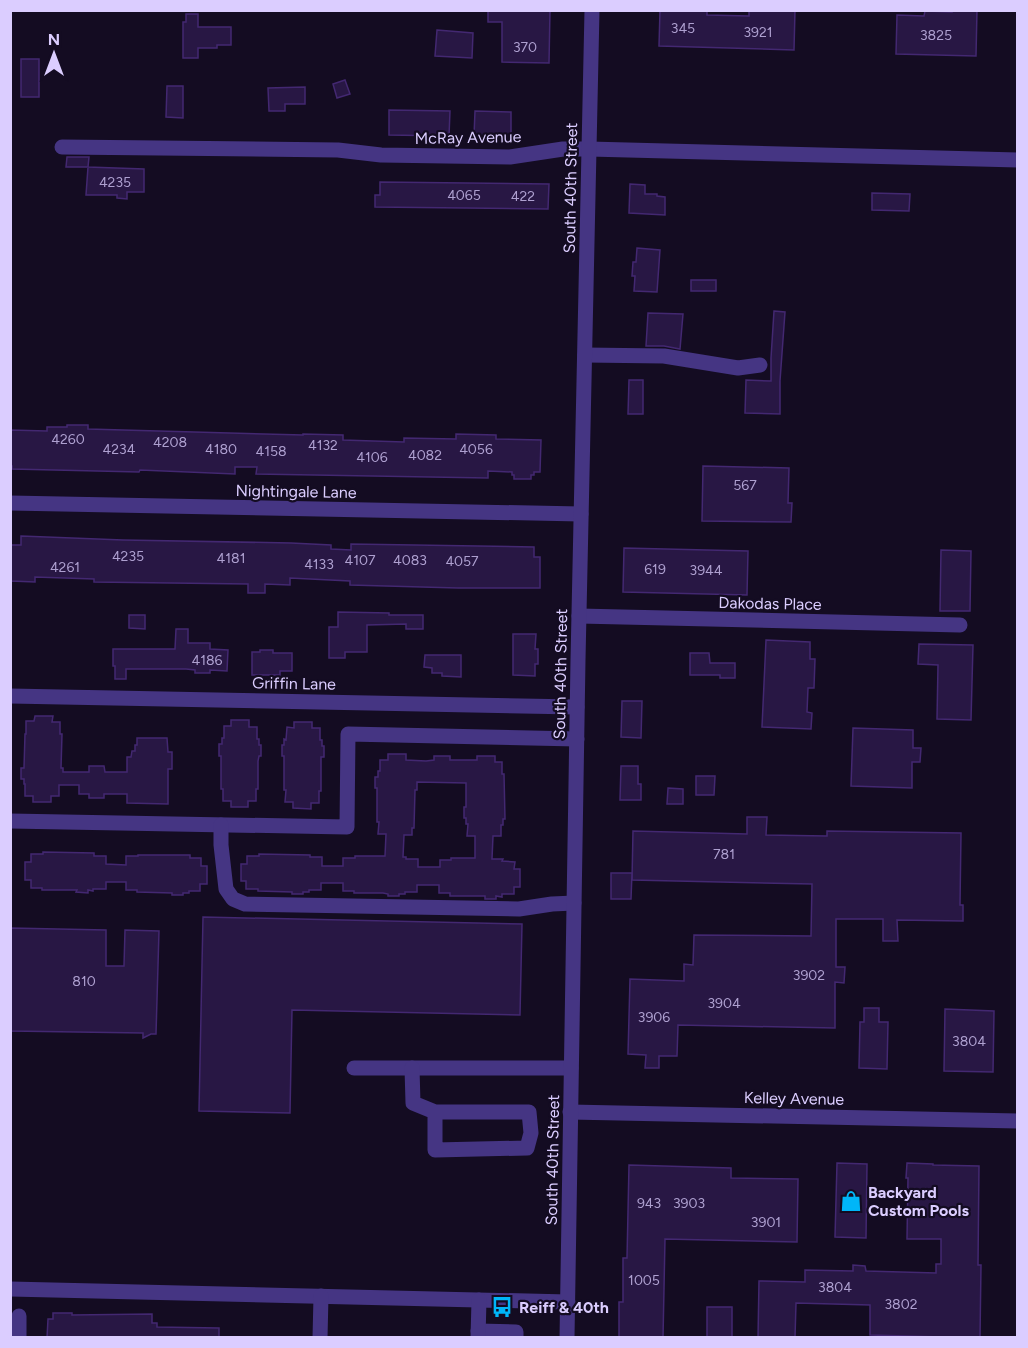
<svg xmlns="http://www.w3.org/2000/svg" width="1028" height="1348" font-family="Figtree,sans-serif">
<rect width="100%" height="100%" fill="#140c22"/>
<g fill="#281744" stroke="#432871" stroke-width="1.5" fill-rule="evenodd">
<polygon points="488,10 550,10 549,63 502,62 502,22 488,22"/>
<polygon points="660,10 707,10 707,15 749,16 749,10 795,10 794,50 659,46"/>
<polygon points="952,10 977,10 976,56 896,54 897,15 924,16 925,11 952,12"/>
<polygon points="186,14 198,14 198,27 231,27 231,45 217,45 217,48 198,48 198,58 183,58 183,22 186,22"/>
<polygon points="437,30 473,33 472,58 435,56"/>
<rect x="21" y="59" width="18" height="38"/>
<polygon points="345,80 350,94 337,98 333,84"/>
<polygon points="167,86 183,86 183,118 166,117"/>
<polygon points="305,87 305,104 285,104 285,111 269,111 268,88"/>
<polygon points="389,110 450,111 449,136 389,135"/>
<polygon points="475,111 511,112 511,137 474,136"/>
<polygon points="67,157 89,157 88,167 144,169 144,192 127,192 127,199 117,198 117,195 86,195 88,167 66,167"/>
<polygon points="380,182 549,184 548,209 375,207 375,195 380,195"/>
<polygon points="630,184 645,185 645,194 657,194 657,196 665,197 665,215 629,213"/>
<polygon points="872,193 910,194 909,211 872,210"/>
<polygon points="637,248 660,250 657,292 634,291 635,276 632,276 633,262 636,262"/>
<rect x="691" y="280" width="25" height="11"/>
<polygon points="774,311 785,312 780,381 780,414 745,413 746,380 771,381 771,358"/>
<polygon points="648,313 683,314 680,349 664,346 646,346"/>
<polygon points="629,380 643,380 643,414 628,414"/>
<polygon points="67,425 88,425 88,429 303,435 303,434 343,435 343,440 404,442 404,438 456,439 456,434 496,435 496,439 541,440 540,472 534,472 534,475 531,475 531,479 514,479 514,475 512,475 512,472 488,471 488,478 256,474 257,467 235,467 235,474 140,470 139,472 12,469 12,466 10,466 10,430 47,431 47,427 67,427"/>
<polygon points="703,466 789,468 788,503 792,503 791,522 702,521"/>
<polygon points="21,536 123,540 291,543 331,545 331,549 351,550 351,544 534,547 534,557 540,557 540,588 458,588 350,585 350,581 290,578 290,585 265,584 265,593 248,593 248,584 94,582 94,579 35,577 35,582 11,581 10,545 21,545"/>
<polygon points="624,548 748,551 747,595 623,592"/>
<polygon points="941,550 971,551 970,611 940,611"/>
<polygon points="338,612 389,613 389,615 423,615 423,629 406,629 406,624 367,625 367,652 345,652 345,658 329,658 329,627 338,627"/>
<polygon points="129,615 145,615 145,629 129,628"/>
<polygon points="176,629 188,629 188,643 210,643 210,649 228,650 227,671 210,670 210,673 195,673 195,670 186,669 126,669 126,679 115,679 115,666 113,666 113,649 175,649"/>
<polygon points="513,634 536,634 535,649 538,649 538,664 535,664 535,676 513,675"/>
<polygon points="766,640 810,642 810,659 815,659 814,688 808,688 807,712 812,713 811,729 762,727"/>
<polygon points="919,644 973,645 971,720 937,719 938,665 918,664"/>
<polygon points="260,650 273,650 273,653 292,653 292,671 280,671 280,675 252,675 252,652 260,652"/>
<polygon points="690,653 709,653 710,663 735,663 735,678 720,678 720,675 690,675"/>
<polygon points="425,655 461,655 461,677 442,676 442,673 432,673 432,668 424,667"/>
<polygon points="622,701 642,701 641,738 621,737"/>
<polygon points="35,716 53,716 52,722 60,722 60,734 62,734 61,768 63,768 63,772 89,772 89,766 104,766 105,772 127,772 127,757 131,757 132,751 135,751 135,745 137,745 137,738 167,738 168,752 172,752 172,769 168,769 168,804 127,803 127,794 104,794 104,798 89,798 89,794 79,794 79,785 59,785 59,796 51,796 51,802 33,802 33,796 25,796 25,784 24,784 24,779 21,779 21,768 24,768 25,734 26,734 26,721 34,721"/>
<polygon points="231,720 249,720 249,727 257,727 257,739 259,739 259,745 261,745 261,756 259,756 258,761 258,789 256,789 256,801 248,801 248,807 231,807 231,801 223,801 223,789 221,789 221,756 219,756 219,744 222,744 222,738 224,738 224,726 231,726"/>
<polygon points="294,722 312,722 312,728 320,728 320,740 322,740 322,746 324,746 324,757 321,757 321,791 319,791 319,803 311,803 311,809 293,808 293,802 285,802 286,790 284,790 284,756 282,756 282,745 284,745 284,739 286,740 287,727 294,728"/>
<polygon points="853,728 913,730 913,748 921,748 920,762 912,762 912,788 851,786"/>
<path d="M388 754H406V760L426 761 434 760V756H450V760H477V756H495V762H502V774H504L505 819H503V825H501V836H493L492 859H503L502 861 515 862 514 869H520V887H514V894H502V897L496 896V899H485V896H450V893H439V885H417V892H405V894H399V896H388V894L383 893H354V891H343V883H321V890H309V892H303V894H292V892L258 891V889H246V881H241V864H247V856H259V854L310 855V857H322V866H343V858H355V856H385L386 834H378L379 822H377V788H375V777H378V771H380V760H388ZM417 782 466 783V807H464V818H466V824H468L467 836H475V858H451V860H440V867H418V859H406V857H403L404 835H412V828H414L415 790H417Z"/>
<polygon points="621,766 638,766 638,784 641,784 641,800 620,800"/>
<polygon points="696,776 715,776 714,795 696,795"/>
<polygon points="668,788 683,789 683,804 667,804"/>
<polygon points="747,817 767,817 766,835 827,836 827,831 961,833 960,905 963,905 963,921 897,920 898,941 883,941 883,919 836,919 836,967 845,967 844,983 835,982 835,1028 678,1025 677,1056 659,1056 659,1068 645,1068 646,1055 628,1054 630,979 684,981 684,964 693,965 694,935 811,936 812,884 632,880 633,831 747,834"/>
<polygon points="43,852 94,853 94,856 106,856 106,864 126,865 126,856 138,856 138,855 190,855 190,858 201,858 201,866 207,866 207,884 200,884 200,891 189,891 189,893 183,893 183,895 172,895 172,893 137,892 137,890 126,890 126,882 106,882 106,889 93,889 93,891 88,890 88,893 76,892 77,890 42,890 42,888 31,888 31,880 25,880 25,862 31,862 31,854 43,854"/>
<polygon points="611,873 632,873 631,899 611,899"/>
<polygon points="203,917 522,924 520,1015 292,1010 290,1113 199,1111"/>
<polygon points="10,928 106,930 106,966 124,966 125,930 159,931 156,1034 151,1034 143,1038 143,1033 10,1031"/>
<polygon points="864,1008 879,1008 879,1022 888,1022 887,1069 859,1068 860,1022 864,1022"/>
<polygon points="945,1009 994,1011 993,1072 944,1071"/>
<polygon points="837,1163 867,1164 866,1238 835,1237"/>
<polygon points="907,1163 933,1164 933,1165 979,1166 978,1265 981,1265 980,1338 870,1335 870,1305 796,1303 795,1338 758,1338 759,1281 805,1282 805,1270 853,1271 853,1265 865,1266 866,1271 936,1273 936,1264 941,1264 941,1239 907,1239 908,1178 906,1178"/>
<polygon points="629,1165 731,1168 731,1178 798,1179 797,1242 665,1239 663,1338 619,1338 619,1302 623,1302 623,1258 627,1258"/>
<rect x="707" y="1307" width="25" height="31"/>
<polygon points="53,1313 72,1313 72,1315 152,1314 152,1323 157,1323 157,1327 219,1328 219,1338 47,1338 48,1319 53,1319"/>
</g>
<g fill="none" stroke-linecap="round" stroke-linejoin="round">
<g stroke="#453583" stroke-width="15">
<polyline points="62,147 338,150 381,155 510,157 563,149 589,149 1018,160"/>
<polyline points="585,355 664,356 738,368 760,365"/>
<polyline points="10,503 581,514"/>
<polyline points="579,616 960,625"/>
<polyline points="10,696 577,707"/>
<polyline points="10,821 347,827 348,734 577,739"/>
<polyline points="221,825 221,845 226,889 233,899 245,904 519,909 552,904 574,903"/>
<polyline points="354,1068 571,1068"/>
<polyline points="412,1068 413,1103 435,1112 435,1150 527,1148 531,1133 529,1112 435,1112"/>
<polyline points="570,1112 1018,1121"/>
<polyline points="10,1289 568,1302"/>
<polyline points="478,1331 516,1332 516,1338"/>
<polyline points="19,1338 19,1316"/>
<polyline points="320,1338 321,1296"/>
<polyline points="478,1338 479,1300"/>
<polyline points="567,1338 578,660 592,10"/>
</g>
</g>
<defs>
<symbol id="shop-bare" viewBox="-9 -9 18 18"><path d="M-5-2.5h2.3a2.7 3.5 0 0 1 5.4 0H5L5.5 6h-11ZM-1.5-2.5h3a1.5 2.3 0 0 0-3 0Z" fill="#00b6f8" stroke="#140c22" stroke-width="2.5" paint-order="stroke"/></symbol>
<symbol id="bus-bare" viewBox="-9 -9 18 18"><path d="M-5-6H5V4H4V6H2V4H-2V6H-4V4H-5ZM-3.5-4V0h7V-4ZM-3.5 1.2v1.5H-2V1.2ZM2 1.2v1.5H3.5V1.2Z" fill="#00b6f8" stroke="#140c22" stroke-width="2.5" paint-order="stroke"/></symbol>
</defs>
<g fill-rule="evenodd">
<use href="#shop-bare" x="836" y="1186" width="30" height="30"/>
<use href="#bus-bare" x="487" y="1292" width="30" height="30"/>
</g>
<g text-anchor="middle" stroke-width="4.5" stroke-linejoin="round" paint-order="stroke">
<g font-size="14" fill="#aea0d0">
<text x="683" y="33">345</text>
<text x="758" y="37">3921</text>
<text x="936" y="40">3825</text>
<text x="525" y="52">370</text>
<text x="115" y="187">4235</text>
<text x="464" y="200">4065</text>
<text x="523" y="201">422</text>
<text x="68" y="444">4260</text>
<text x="170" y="447">4208</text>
<text x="323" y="450">4132</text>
<text x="119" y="454">4234</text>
<text x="221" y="454">4180</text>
<text x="476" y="454">4056</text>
<text x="271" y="456">4158</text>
<text x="425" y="460">4082</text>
<text x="372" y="462">4106</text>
<text x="745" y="490">567</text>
<text x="128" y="561">4235</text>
<text x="231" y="563">4181</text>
<text x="360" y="565">4107</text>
<text x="410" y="565">4083</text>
<text x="462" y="566">4057</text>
<text x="319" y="569">4133</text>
<text x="65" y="572">4261</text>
<text x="655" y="574">619</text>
<text x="706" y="575">3944</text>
<text x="207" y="665">4186</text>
<text x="724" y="859">781</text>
<text x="809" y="980">3902</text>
<text x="84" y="986">810</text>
<text x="724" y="1008">3904</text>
<text x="654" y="1022">3906</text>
<text x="969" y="1046">3804</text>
<text x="649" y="1208">943</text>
<text x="689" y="1208">3903</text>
<text x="766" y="1227">3901</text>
<text x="644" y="1285">1005</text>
<text x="835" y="1292">3804</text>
<text x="901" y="1309">3802</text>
</g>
<g font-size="16" fill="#dbcdff" stroke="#140c22">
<text transform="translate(468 137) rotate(-1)" y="6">McRay Avenue</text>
<text transform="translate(570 188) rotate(-89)" y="6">South 40th Street</text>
<text transform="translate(296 491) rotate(1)" y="6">Nightingale Lane</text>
<text transform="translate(770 603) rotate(1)" y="6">Dakodas Place</text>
<text transform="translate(560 674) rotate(-89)" y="6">South 40th Street</text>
<text transform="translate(294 683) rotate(1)" y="6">Griffin Lane</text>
<text transform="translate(794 1098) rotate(1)" y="6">Kelley Avenue</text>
<text transform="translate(552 1160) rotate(-89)" y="6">South 40th Street</text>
</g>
<g font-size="16" font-weight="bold" fill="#dbcdff" stroke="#140c22" text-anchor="start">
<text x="868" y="1198">Backyard<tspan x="868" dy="18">Custom Pools</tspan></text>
<text x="519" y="1313">Reiff &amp; 40th</text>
</g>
</g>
<rect width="1028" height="1348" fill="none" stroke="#dbcdff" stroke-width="24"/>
<g transform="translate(54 54)" stroke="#140c22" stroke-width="4.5" paint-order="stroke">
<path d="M0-4.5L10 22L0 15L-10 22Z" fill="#dbcdff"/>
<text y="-9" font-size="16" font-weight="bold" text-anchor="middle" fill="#dbcdff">N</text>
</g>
</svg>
